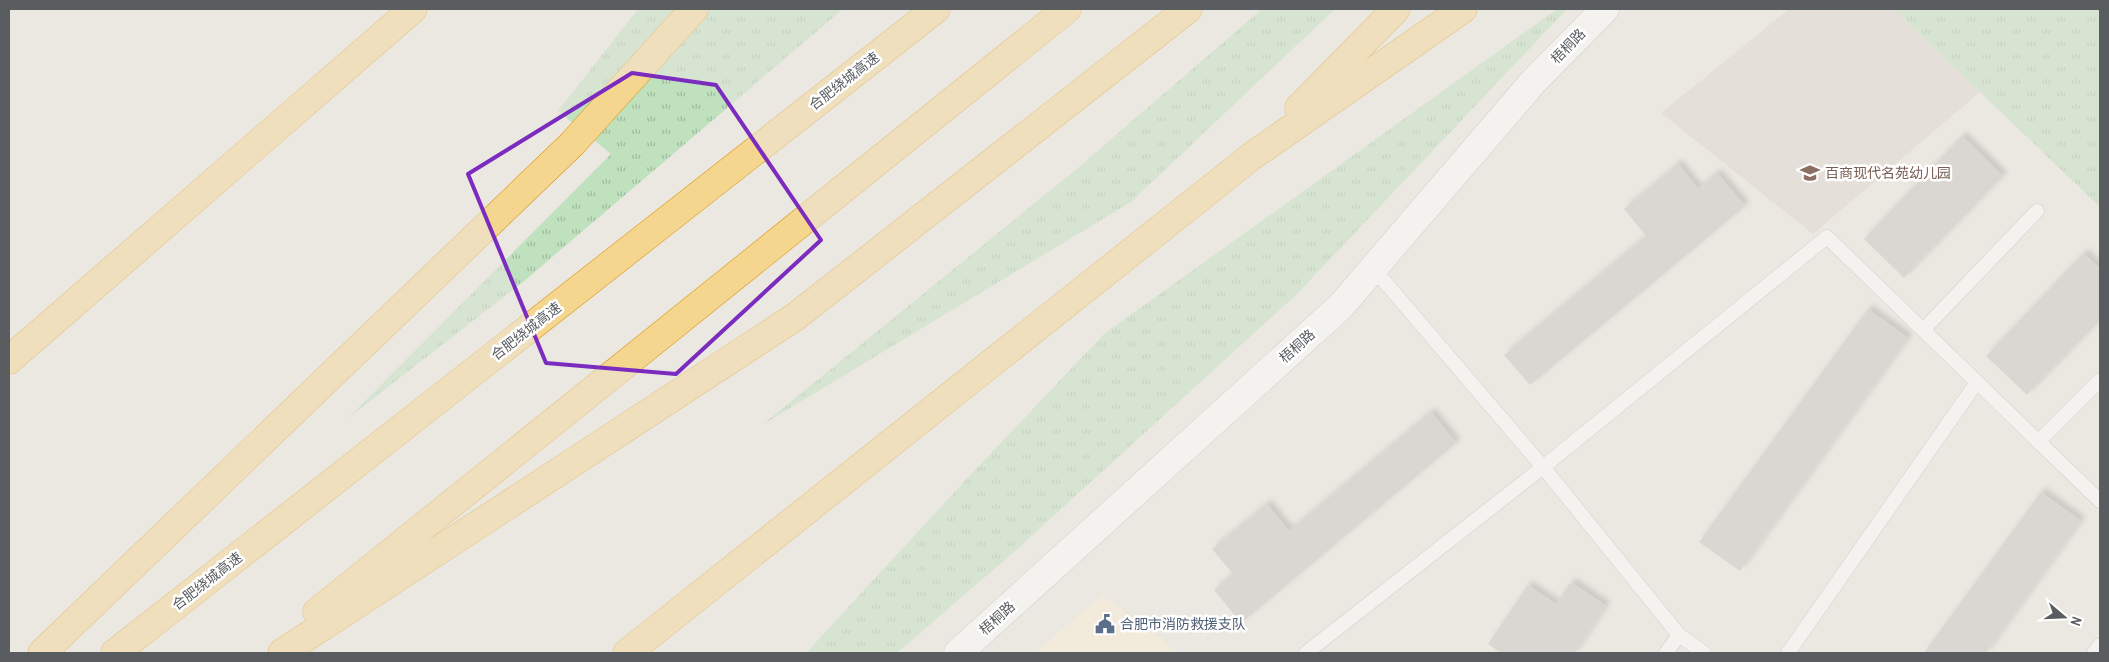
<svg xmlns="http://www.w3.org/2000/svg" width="2109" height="662" font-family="'Archivo Narrow','Noto Sans SC',sans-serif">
<defs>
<pattern id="grass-tufts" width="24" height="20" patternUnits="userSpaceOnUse" patternTransform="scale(1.25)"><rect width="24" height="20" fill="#c0e1be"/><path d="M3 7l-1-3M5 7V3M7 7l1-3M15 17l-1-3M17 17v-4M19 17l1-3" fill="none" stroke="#9fba9e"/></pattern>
<filter id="shadow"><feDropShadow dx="4.5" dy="-4.5" stdDeviation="2.5" flood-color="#0004"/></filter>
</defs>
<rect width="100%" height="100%" fill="#ebe8e1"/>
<polygon fill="#fbf0d6" points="1102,595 1179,653 1035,653"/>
<polygon fill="#dbd7cf" points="1789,9 1893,9 1980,92 1813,234 1661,113"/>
<g fill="url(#grass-tufts)">
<polygon points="638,9 843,9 523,282 347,419 611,154 558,111"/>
<polygon points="1262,9 1335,9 1131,202 762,425 1073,172"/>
<polygon points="1557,9 1567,9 1296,295 1014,552 897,653 806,653 974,471 1104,334"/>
<polygon points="1893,9 2100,9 2100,207"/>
</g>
<g fill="#c6c3be" filter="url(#shadow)">
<polygon points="1962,136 2003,176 1904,278 1864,239"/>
<polygon points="1678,164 1698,189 1717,173 1745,206 1530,385 1504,355 1646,236 1624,209"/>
<polygon points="2084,253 2100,269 2100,320 2027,395 1986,356"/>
<polygon points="1868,309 1908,338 1740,571 1699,542"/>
<polygon points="1431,412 1456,443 1241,623 1214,590 1233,574 1212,549 1267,504 1289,531"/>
<polygon points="2041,492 2081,521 1986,653 1924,653"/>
<polygon points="1571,582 1606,606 1575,653 1501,653 1488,644 1528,585 1556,604"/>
</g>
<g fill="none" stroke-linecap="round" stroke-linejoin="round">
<defs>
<g id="lane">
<polyline points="1923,330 2037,211"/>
<polyline points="2038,442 2100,380"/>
<polyline points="1306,653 1543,467 1373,268"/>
<polyline points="1666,653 1679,635"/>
<polyline points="1704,653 1679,635 1543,467 1827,237 2100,501"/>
<polyline points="1788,653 1977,382"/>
<polyline points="2094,653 2100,645"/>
</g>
<polyline id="street" points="958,653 1341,306 1533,82 1605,9"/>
<g id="highway">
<polyline points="1299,108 1396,9"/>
<polyline points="9,360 413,9"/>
<polyline points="317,612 1067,9"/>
<polyline points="42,653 572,144 694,9"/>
<polyline points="115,653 936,9"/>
<polyline points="282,653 795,317 1188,9"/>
<polyline points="627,653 1252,156 1463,9"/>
</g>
</defs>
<use href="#lane" stroke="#aeb2b5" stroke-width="15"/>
<use href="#street" stroke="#aeb2b5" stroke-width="29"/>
<use href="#highway" stroke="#db9211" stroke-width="29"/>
<use href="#lane" stroke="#fff" stroke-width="14"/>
<use href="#street" stroke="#fff" stroke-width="28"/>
<use href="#highway" stroke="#f4d68e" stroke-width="28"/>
</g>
<path d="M0 0H2109V662H0ZM632 73 716 85 821 240 676 374 546 363 468 174Z" fill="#ebe8e1" fill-opacity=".55" fill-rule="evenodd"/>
<path fill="none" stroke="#7b2cbf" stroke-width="4" stroke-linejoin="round" d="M632 73 716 85 821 240 676 374 546 363 468 174Z"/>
<defs>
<symbol id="school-bare" viewBox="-9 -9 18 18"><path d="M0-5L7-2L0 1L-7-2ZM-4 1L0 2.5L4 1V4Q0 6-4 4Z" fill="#8d6e63" stroke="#fff" stroke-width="2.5" paint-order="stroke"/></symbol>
<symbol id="civic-bare" viewBox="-9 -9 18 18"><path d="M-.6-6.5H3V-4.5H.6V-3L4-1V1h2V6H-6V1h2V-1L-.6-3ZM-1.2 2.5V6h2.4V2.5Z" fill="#5c6f8a" stroke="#fff" stroke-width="2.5" paint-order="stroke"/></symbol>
</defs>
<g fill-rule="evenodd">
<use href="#school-bare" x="1796" y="159" width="28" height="28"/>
<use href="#civic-bare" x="1091" y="610" width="28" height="28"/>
</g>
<g text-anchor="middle" stroke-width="5" stroke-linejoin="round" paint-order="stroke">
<g font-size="14" fill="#595d60" stroke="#fff">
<text transform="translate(1568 46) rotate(-46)" y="5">梧桐路</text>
<text transform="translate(844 81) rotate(-38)" y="5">合肥绕城高速</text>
<text transform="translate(526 331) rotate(-38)" y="5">合肥绕城高速</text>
<text transform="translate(1297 346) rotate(-42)" y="5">梧桐路</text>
<text transform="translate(207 581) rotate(-38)" y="5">合肥绕城高速</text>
<text transform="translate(997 618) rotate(-42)" y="5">梧桐路</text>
</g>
<g font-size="14" fill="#785e54" stroke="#fff" text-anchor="start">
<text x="1825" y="178">百商现代名苑幼儿园</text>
</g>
<g font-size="14" fill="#4e5e75" stroke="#fff" text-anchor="start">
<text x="1120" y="629">合肥市消防救援支队</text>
</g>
</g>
<rect width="2109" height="662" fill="none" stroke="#595d60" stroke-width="20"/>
<g transform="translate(2064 617) rotate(109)" stroke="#ffffff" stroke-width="4" paint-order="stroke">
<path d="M0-4L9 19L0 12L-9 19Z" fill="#595d60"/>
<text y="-8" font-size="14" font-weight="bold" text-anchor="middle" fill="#595d60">N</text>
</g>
</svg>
